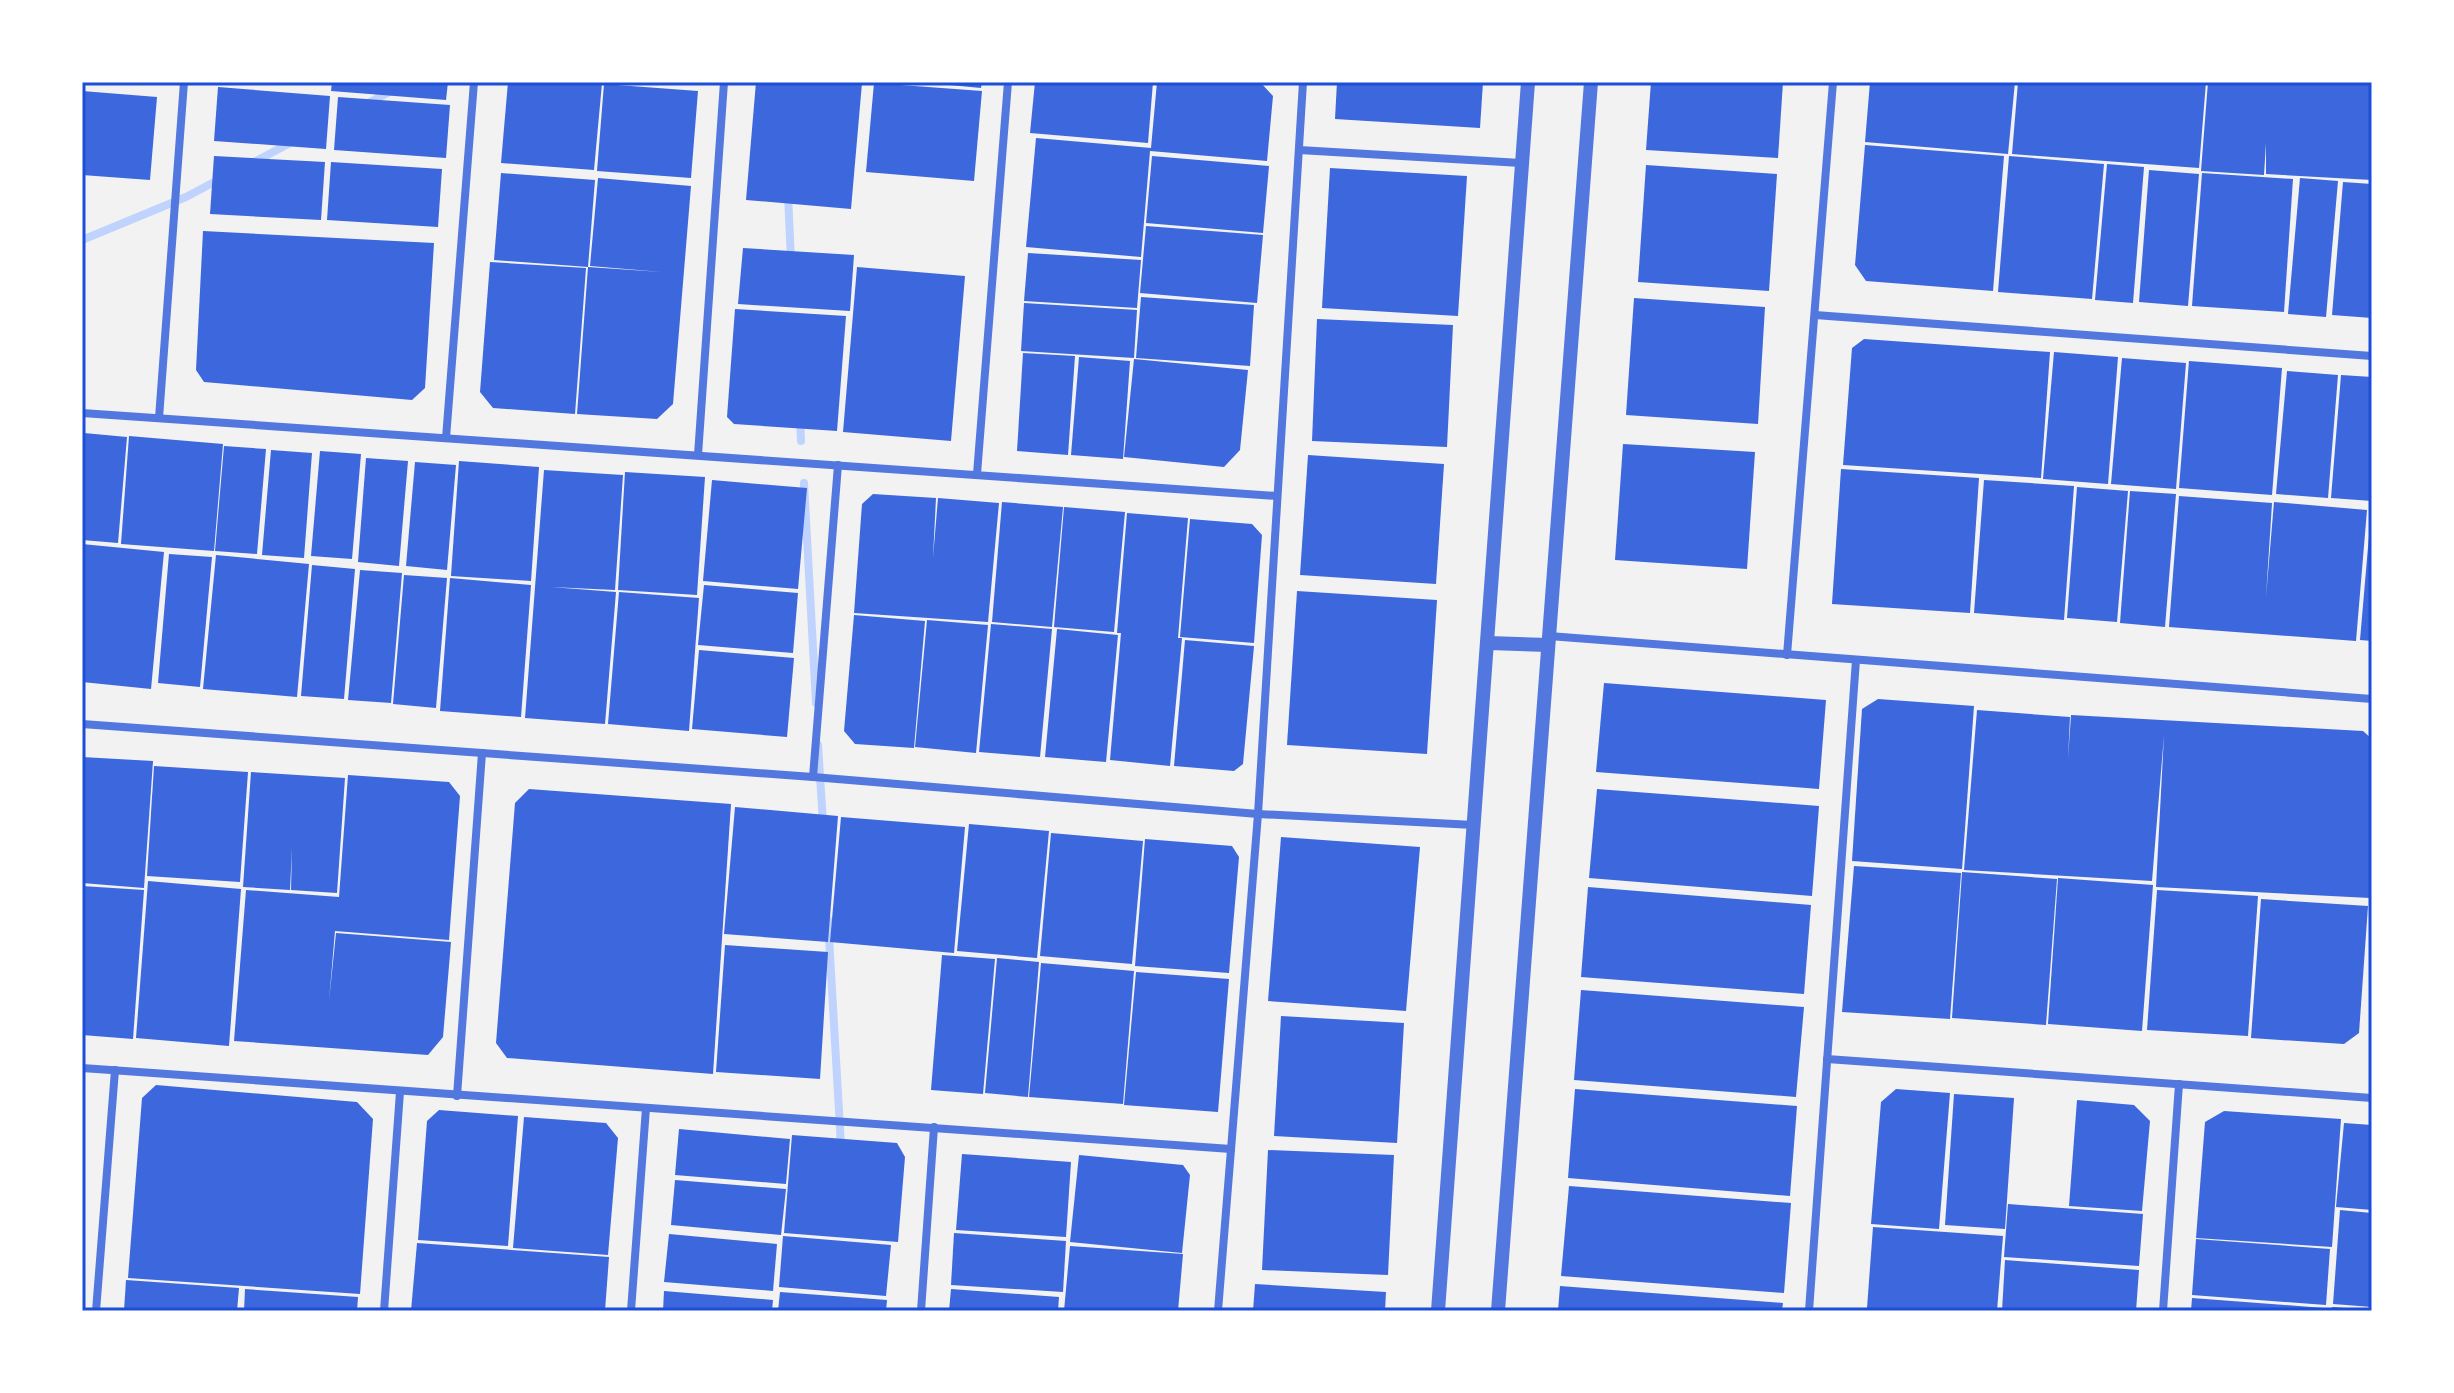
<svg xmlns="http://www.w3.org/2000/svg" width="2454" height="1393" font-family="'Exo 2',sans-serif">
<rect width="100%" height="100%" fill="#f2f2f2"/>
<g fill="none" stroke-linecap="round" stroke-linejoin="round">
<g stroke="#bfd3fe" stroke-width="8">
<polyline points="368,103 409,82"/>
<polyline points="250,164 292,142"/>
<polyline points="788,194 791,261"/>
<polyline points="82,240 186,197 220,179"/>
<polyline points="800,418 801,441"/>
<polyline points="804,483 816,703"/>
<polyline points="818,745 823,823"/>
<polyline points="828,920 841,1146"/>
</g>
</g>
<g fill="#3d67dc">
<polygon points="332,82 448,82 446,100 331,91"/>
<polygon points="508,82 602,83 594,170 501,163"/>
<polygon points="756,82 862,83 851,209 746,200"/>
<polygon points="939,82 982,82 981,88 939,84"/>
<polygon points="1035,82 1153,82 1148,143 1030,133"/>
<polygon points="1157,82 1261,83 1273,96 1267,161 1150,151 1141,257 1026,247 1036,138 1151,148"/>
<polygon points="1337,82 1483,82 1480,128 1335,119"/>
<polygon points="1651,82 1783,82 1778,158 1646,150"/>
<polygon points="1870,82 2015,82 2008,154 1865,142"/>
<polygon points="2018,82 2206,82 2199,168 2012,154"/>
<polygon points="2208,82 2372,82 2372,180 2266,174 2266,143 2264,175 2201,171"/>
<polygon points="874,83 982,91 974,181 866,172"/>
<polygon points="604,84 698,91 691,178 597,171"/>
<polygon points="218,87 330,96 326,149 214,141"/>
<polygon points="82,91 157,97 150,180 82,175"/>
<polygon points="338,97 450,105 446,158 334,150"/>
<polygon points="1865,145 2004,156 1993,291 1866,281 1855,265"/>
<polygon points="214,156 325,162 321,220 210,214"/>
<polygon points="1152,156 1269,166 1263,233 1146,223"/>
<polygon points="2009,156 2104,164 2092,299 1998,292"/>
<polygon points="331,162 442,169 438,227 327,220"/>
<polygon points="2107,164 2144,167 2133,303 2095,300"/>
<polygon points="1646,165 1777,174 1769,291 1638,282"/>
<polygon points="1330,168 1467,176 1458,316 1322,308"/>
<polygon points="2149,170 2199,174 2188,306 2139,302"/>
<polygon points="501,173 595,180 588,267 494,260"/>
<polygon points="2202,173 2293,179 2284,312 2192,306"/>
<polygon points="598,178 691,186 673,404 657,419 577,414 588,267 662,272 590,266"/>
<polygon points="2300,178 2338,181 2326,317 2288,314"/>
<polygon points="2343,182 2372,184 2372,318 2332,315"/>
<polygon points="1146,226 1263,235 1257,303 1140,293"/>
<polygon points="203,231 434,243 425,388 412,400 204,382 196,370"/>
<polygon points="743,248 854,255 850,311 738,304"/>
<polygon points="1028,253 1141,260 1137,308 1024,301"/>
<polygon points="490,262 586,268 575,414 493,408 480,392"/>
<polygon points="857,267 965,276 951,441 843,432"/>
<polygon points="1141,297 1254,305 1250,366 1136,358"/>
<polygon points="1634,298 1765,307 1758,424 1626,415"/>
<polygon points="1024,303 1137,310 1134,358 1021,351"/>
<polygon points="735,309 846,316 837,431 734,424 727,417"/>
<polygon points="1317,319 1453,325 1447,447 1312,441"/>
<polygon points="1864,339 2050,352 2041,478 1843,465 1852,348"/>
<polygon points="2054,352 2118,357 2108,484 2043,479"/>
<polygon points="1023,353 1075,356 1068,455 1017,451"/>
<polygon points="1079,357 1130,361 1123,459 1071,455"/>
<polygon points="2122,358 2186,363 2176,489 2111,484"/>
<polygon points="1134,359 1248,370 1240,450 1224,467 1124,457"/>
<polygon points="2189,361 2282,368 2272,495 2179,488"/>
<polygon points="2287,371 2338,375 2328,498 2276,494"/>
<polygon points="2341,375 2372,377 2372,501 2331,498"/>
<polygon points="84,433 127,437 118,543 82,540"/>
<polygon points="129,436 223,444 214,551 121,544"/>
<polygon points="1623,444 1755,452 1747,569 1615,560"/>
<polygon points="224,446 266,449 257,554 215,551"/>
<polygon points="271,450 312,453 304,558 262,555"/>
<polygon points="320,451 361,454 352,559 311,556"/>
<polygon points="1308,455 1444,464 1436,584 1300,575"/>
<polygon points="366,458 408,461 399,566 358,562"/>
<polygon points="459,461 539,467 531,581 451,576"/>
<polygon points="415,462 456,465 447,570 406,566"/>
<polygon points="1841,469 1979,478 1970,613 1832,604"/>
<polygon points="544,470 623,475 615,590 551,587 616,592 605,724 525,718"/>
<polygon points="625,472 705,477 697,595 618,590"/>
<polygon points="712,480 807,488 798,589 703,581"/>
<polygon points="1984,480 2074,486 2064,620 1974,613"/>
<polygon points="2077,487 2128,491 2117,622 2067,618"/>
<polygon points="2130,491 2176,494 2165,627 2120,623"/>
<polygon points="873,494 936,498 933,558 938,498 999,503 988,622 854,613 862,504"/>
<polygon points="2179,496 2272,503 2266,597 2274,502 2367,510 2356,641 2169,627"/>
<polygon points="1002,502 1063,507 1052,627 992,622"/>
<polygon points="1064,507 1125,512 1114,632 1054,627"/>
<polygon points="1127,513 1188,518 1178,638 1182,638 1170,766 1110,760 1121,633 1117,633"/>
<polygon points="1190,519 1252,524 1262,535 1254,643 1180,637"/>
<polygon points="2370,524 2372,524 2372,641 2360,640"/>
<polygon points="82,544 164,552 151,689 82,682"/>
<polygon points="169,554 212,557 200,687 158,683"/>
<polygon points="216,555 309,564 297,697 203,689"/>
<polygon points="312,565 355,569 344,699 301,696"/>
<polygon points="360,570 402,573 391,703 348,700"/>
<polygon points="404,575 447,578 436,708 393,704"/>
<polygon points="450,578 531,585 521,717 440,711"/>
<polygon points="704,585 798,593 793,653 698,645"/>
<polygon points="1297,591 1437,600 1427,754 1287,745"/>
<polygon points="619,592 699,598 689,731 608,724"/>
<polygon points="854,615 925,621 914,748 855,744 844,731"/>
<polygon points="927,620 988,625 976,753 915,747"/>
<polygon points="991,624 1052,629 1040,757 979,752"/>
<polygon points="1057,629 1118,635 1106,762 1045,757"/>
<polygon points="1185,640 1254,646 1243,764 1234,771 1174,766"/>
<polygon points="699,650 794,658 787,737 692,729"/>
<polygon points="1604,683 1826,700 1819,789 1596,772"/>
<polygon points="1878,699 1974,706 1962,869 1852,861 1862,709"/>
<polygon points="1977,710 2070,717 2068,759 2071,715 2363,731 2372,739 2370,898 2156,887 2164,735 2152,881 1964,870"/>
<polygon points="82,757 153,761 144,888 82,883"/>
<polygon points="154,766 248,772 240,882 147,876"/>
<polygon points="251,772 345,778 337,893 291,890 292,848 290,890 243,887"/>
<polygon points="348,775 449,782 460,796 449,940 335,931 329,1001 336,933 451,942 443,1037 428,1055 234,1041 246,890 339,897"/>
<polygon points="529,789 731,804 713,1074 507,1058 496,1043 515,803"/>
<polygon points="1597,789 1819,806 1812,896 1589,878"/>
<polygon points="735,807 838,816 828,942 724,934"/>
<polygon points="841,817 965,827 954,953 830,942"/>
<polygon points="969,824 1049,831 1037,958 957,951"/>
<polygon points="1051,833 1143,841 1132,964 1040,956"/>
<polygon points="1281,837 1420,847 1406,1011 1268,1001"/>
<polygon points="1145,839 1232,846 1239,857 1229,973 1135,966"/>
<polygon points="1854,866 1961,873 1950,1019 1842,1012"/>
<polygon points="1962,872 2057,879 2046,1025 1952,1018"/>
<polygon points="2058,878 2153,885 2142,1031 2048,1024"/>
<polygon points="148,881 241,889 229,1046 136,1038"/>
<polygon points="82,886 144,890 133,1039 82,1035"/>
<polygon points="1588,887 1811,905 1804,994 1581,977"/>
<polygon points="2157,890 2258,896 2248,1036 2147,1030"/>
<polygon points="2261,899 2368,906 2359,1033 2344,1044 2251,1038"/>
<polygon points="725,945 828,952 820,1079 716,1072"/>
<polygon points="942,955 995,959 983,1094 931,1090"/>
<polygon points="997,958 1039,962 1028,1097 985,1093"/>
<polygon points="1041,963 1134,971 1123,1104 1029,1097"/>
<polygon points="1136,972 1229,979 1218,1112 1124,1105"/>
<polygon points="1581,990 1804,1007 1796,1097 1574,1080"/>
<polygon points="1281,1016 1404,1023 1397,1143 1274,1136"/>
<polygon points="156,1085 357,1102 373,1119 360,1294 128,1278 142,1098"/>
<polygon points="1575,1089 1797,1106 1790,1196 1568,1178"/>
<polygon points="1896,1089 1950,1093 1939,1229 1871,1224 1881,1102"/>
<polygon points="1954,1094 2014,1098 2005,1229 1945,1225"/>
<polygon points="2077,1100 2134,1105 2150,1121 2142,1211 2069,1206"/>
<polygon points="439,1110 518,1116 508,1246 418,1240 427,1121"/>
<polygon points="2224,1111 2341,1119 2332,1247 2196,1238 2205,1122"/>
<polygon points="524,1117 606,1123 618,1138 608,1255 513,1248"/>
<polygon points="2344,1123 2372,1125 2372,1210 2336,1207"/>
<polygon points="679,1129 790,1139 786,1184 675,1175"/>
<polygon points="792,1135 897,1143 905,1157 898,1242 784,1233"/>
<polygon points="1268,1150 1394,1155 1388,1275 1262,1270"/>
<polygon points="962,1154 1071,1162 1066,1237 956,1230"/>
<polygon points="1079,1155 1183,1165 1190,1175 1182,1253 1070,1242"/>
<polygon points="675,1180 786,1189 781,1235 671,1225"/>
<polygon points="1569,1186 1791,1203 1784,1293 1561,1276"/>
<polygon points="2008,1204 2143,1214 2139,1266 2004,1257"/>
<polygon points="2340,1210 2372,1213 2372,1307 2333,1304"/>
<polygon points="1873,1227 2003,1236 1997,1311 1867,1308"/>
<polygon points="954,1233 1066,1241 1063,1292 951,1285"/>
<polygon points="669,1234 777,1244 773,1291 664,1282"/>
<polygon points="783,1236 891,1245 886,1296 779,1287"/>
<polygon points="2196,1239 2330,1249 2326,1305 2192,1295"/>
<polygon points="417,1243 609,1257 605,1311 411,1311"/>
<polygon points="1070,1246 1183,1254 1178,1311 1064,1311"/>
<polygon points="2005,1260 2139,1270 2136,1311 2002,1311"/>
<polygon points="126,1280 239,1288 237,1311 124,1311"/>
<polygon points="1255,1284 1386,1292 1385,1311 1253,1311"/>
<polygon points="1560,1286 1783,1303 1782,1311 1558,1311"/>
<polygon points="245,1289 358,1297 357,1311 244,1311"/>
<polygon points="951,1289 1059,1297 1058,1311 949,1311"/>
<polygon points="664,1291 773,1300 772,1311 663,1311"/>
<polygon points="780,1292 887,1300 886,1311 778,1311"/>
<polygon points="2192,1298 2324,1308 2324,1311 2191,1311"/>
<polygon points="2332,1307 2360,1309 2360,1311 2332,1311"/>
</g>
<g fill="none" stroke-linecap="round" stroke-linejoin="round">
<g stroke="#5277de" stroke-width="8">
<polyline points="1299,150 1521,163"/>
<polyline points="1815,315 2372,356"/>
<polyline points="82,413 1277,496"/>
<polyline points="159,418 184,82"/>
<polyline points="446,438 474,82"/>
<polyline points="698,455 724,82"/>
<polyline points="977,474 1008,82"/>
<polyline points="1549,636 2372,699"/>
<polyline points="1787,655 1833,82"/>
<polyline points="82,724 813,777 1258,814 1474,825"/>
<polyline points="813,777 838,465"/>
<polyline points="1827,1059 2372,1098"/>
<polyline points="82,1068 1231,1149"/>
<polyline points="457,1096 482,753"/>
<polyline points="96,1311 115,1070"/>
<polyline points="384,1311 400,1092"/>
<polyline points="631,1311 646,1108"/>
<polyline points="921,1311 934,1127"/>
<polyline points="1218,1311 1258,814 1303,82"/>
<polyline points="1809,1311 1856,660"/>
<polyline points="2163,1311 2179,1084"/>
</g>
<g stroke="#5277de" stroke-width="14">
<polyline points="1489,643 1548,645"/>
<polyline points="1438,1311 1528,82"/>
<polyline points="1498,1311 1591,82"/>
</g>
</g>
<rect width="2454" height="1393" fill="none" stroke="#ffffff" stroke-width="168"/>
<rect x="84" y="84" width="2286" height="1225" fill="none" stroke="#1d4ed8" stroke-width="3"/>
</svg>
